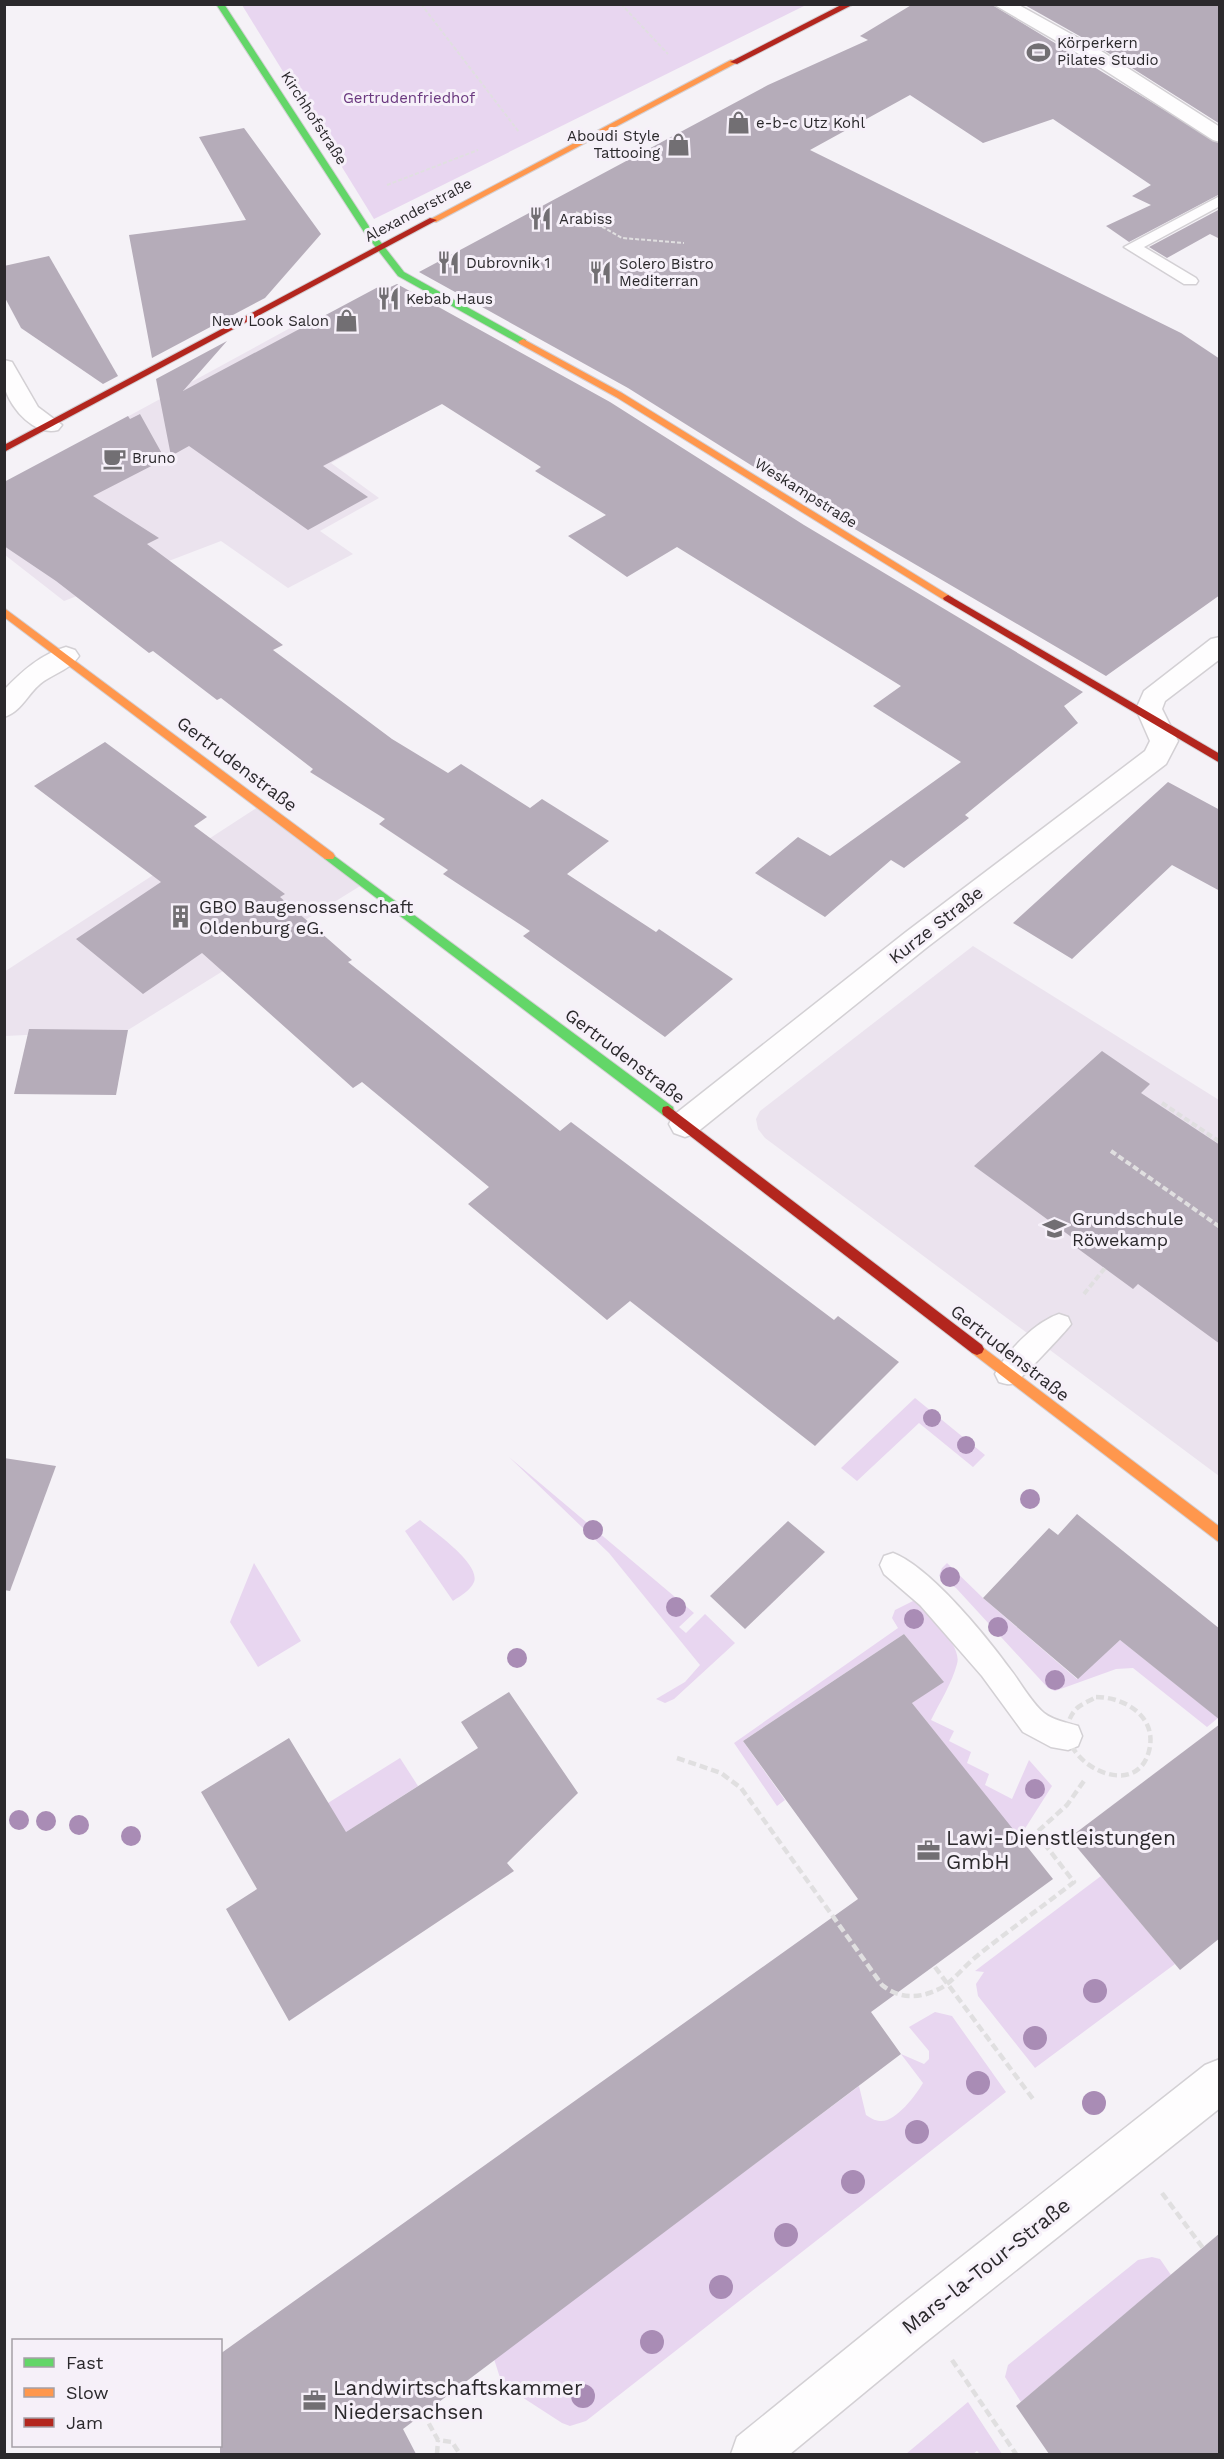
<svg xmlns="http://www.w3.org/2000/svg" width="1224" height="2459" font-family="'Work Sans',sans-serif">
<rect width="100%" height="100%" fill="#f5f2f7"/>
<g fill="#ebe3ee">
<polygon points="292,327 429,410 331,463 379,498 320,531 353,554 288,588 221,541 64,601 5,555 4,484"/>
<polygon points="261,805 365,883 128,1030 5,1036 4,972"/>
<polygon points="973,946 1219,1100 1219,1476 765,1138 758,1129 756,1119 760,1111"/>
</g>
<g fill="#e8d6f0">
<polygon points="242,5 806,5 374,219"/>
<polygon points="915,1398 985,1455 973,1467 919,1423 857,1481 841,1468"/>
<polygon points="509,1457 694,1613 679,1627 686,1633 705,1614 735,1643 674,1699 665,1703 656,1699 685,1682 700,1665 609,1553"/>
<path d="M420 1520C433 1531 481 1564 474 1582 470 1591 460 1596 453 1601L405 1531Z"/>
<polygon points="254,1563 301,1641 258,1667 230,1622"/>
<polygon points="947,1563 983,1598 1077,1679 1120,1640 1218,1718 1207,1727 1133,1668 1116,1669 1055,1691 1048,1688 956,1588 939,1576 942,1568"/>
<path d="M915 1600C927 1614 963 1645 957 1664 952 1683 940 1702 931 1720L954 1731 949 1741 971 1752 967 1763 989 1774 985 1785 1012 1799 1029 1760 1052 1786 1019 1838 912 1703 943 1681 904 1634 743 1741 785 1800 777 1806 734 1743 898 1628 892 1618 895 1610Z"/>
<polygon points="400,1758 418,1786 329,1843 328,1803"/>
<polygon points="1101,1876 1175,1964 1035,2068 978,1996 976,1984 984,1972 975,1971"/>
<path d="M935 2012 952 2016 1006 2092 586 2421 570 2426 562 2423 502 2384 494 2359 859 2086 866 2115C869 2117 875 2121 880 2121 895 2123 916 2095 923 2083L901 2054 924 2064 929 2059V2051L909 2027Z"/>
<polygon points="1152,2257 1160,2259 1171,2275 1021,2402 1005,2377 1008,2365 1138,2260"/>
<polygon points="968,2402 1002,2454 980,2454 977,2451 973,2454 906,2454"/>
</g>
<g fill="#b5acb9">
<polygon points="913,4 991,4 1220,144 1220,194 1129,242 1106,226 1151,205 1132,196 1151,185 1053,119 983,143 910,95 810,150 1181,333 1220,359 1220,595 1106,676 824,511 628,388 419,272 768,85 868,40 860,36"/>
<polygon points="1023,4 1220,4 1220,124 1099,47"/>
<polygon points="244,128 321,234 265,298 152,358 129,235 246,220 199,137"/>
<polygon points="1220,209 1220,239 1210,234 1167,258 1149,247"/>
<polygon points="49,256 118,376 103,384 21,328 4,296 4,266"/>
<polygon points="397,284 610,402 804,525 1083,692 1064,706 1078,723 965,815 969,818 904,868 891,860 825,917 755,873 798,837 830,856 961,762 873,706 901,686 677,547 627,577 568,536 606,515 535,471 541,467 442,404 323,466 368,497 308,530 189,446 171,456 156,379 227,341 183,391 380,286 386,289"/>
<polygon points="140,414 165,459 93,496 159,538 147,544 283,645 273,650 392,739 448,773 461,764 530,808 542,799 609,841 567,874 656,932 659,929 733,979 665,1037 523,936 530,931 443,874 448,870 379,824 385,819 310,772 313,769 221,698 217,700 153,651 149,653 56,581 4,546 4,482 128,416 130,419"/>
<polygon points="105,742 207,817 194,826 285,894 280,897 352,960 348,962 560,1131 571,1122 834,1320 838,1316 899,1362 815,1446 630,1301 607,1320 468,1204 489,1187 362,1082 353,1088 202,953 143,994 76,939 161,882 34,786"/>
<polygon points="1168,782 1220,810 1220,891 1172,865 1072,959 1013,923"/>
<polygon points="29,1029 128,1030 116,1095 14,1094"/>
<polygon points="1102,1051 1150,1084 1141,1093 1220,1145 1220,1344 1138,1284 1133,1289 1077,1248 1081,1244 974,1166"/>
<polygon points="4,1458 56,1466 10,1591 4,1590"/>
<polygon points="1077,1514 1220,1629 1220,1720 1120,1640 1078,1679 983,1598 1049,1528 1058,1535"/>
<polygon points="788,1521 825,1552 745,1629 710,1596"/>
<polygon points="904,1634 944,1682 912,1703 1053,1879 871,2012 901,2054 403,2429 416,2454 220,2454 220,2354 858,1899 743,1741"/>
<polygon points="509,1692 578,1793 507,1863 514,1871 289,2021 226,1909 257,1889 201,1792 289,1738 346,1832 478,1748 461,1722"/>
<polygon points="1220,1724 1220,1938 1180,1970 1069,1838"/>
<polygon points="1220,2233 1220,2454 1049,2454 1016,2406"/>
</g>
<g fill="none" stroke-linecap="round" stroke-linejoin="round">
<defs>
<g id="lane">
<polygon points="1220,196 1220,206 1144,247 1196,278 1198,281 1196,284 1184,284 1124,247"/>
<path d="M1059 1314 1068 1317 1071 1324C1069 1328 1023 1377 1017 1381 1011 1386 1006 1384 999 1382L995 1374C1006 1352 1035 1322 1059 1314Z"/>
<path d="M893 1553C930 1567 986 1636 1010 1669 1021 1683 1031 1702 1044 1713 1054 1721 1066 1722 1078 1726L1082 1736 1078 1746 1068 1750 1051 1747 1023 1732 982 1676 920 1605 884 1574 880 1565 884 1556Z"/>
</g>
<g id="street">
<polygon points="993,4 1017,4 1098,49 1220,127 1220,142 1213,140 1084,57"/>
<path d="M4 360 12 362 38 407 62 425 58 430C35 436 12 410 5 389 2 381 4 369 4 360Z"/>
<polygon points="1220,637 1220,659 1165,701 1162,709 1178,741 1166,764 926,948 696,1133 685,1137 674,1133 669,1124 674,1115 906,932 1145,751 1150,741 1136,709 1144,691 1211,639"/>
<path d="M66 647 75 650 79 656C70 670 52 674 40 684 27 695 21 712 4 717V690C21 672 41 654 66 647Z"/>
<polygon points="1220,2059 1220,2108 922,2345 790,2454 731,2454 737,2437 890,2313 1205,2065"/>
</g>
<g id="fast">
<polygon points="216,4 224,4 372,231 404,272 526,340 526,344 520,344 398,276 364,232"/>
<polygon points="329,852 673,1107 674,1111 673,1115 663,1115 325,859 323,856 325,853"/>
</g>
<g id="slow">
<polygon points="731,60 738,62 436,222 429,220"/>
<polygon points="523,339 622,393 953,598 948,601 944,600 616,397 520,344 518,342"/>
<polygon points="4,608 333,853 335,856 333,859 325,859 4,617"/>
<polygon points="977,1343 1220,1527 1220,1543 972,1353 970,1349 972,1345"/>
</g>
<g id="jam">
<polygon points="843,4 854,4 737,64 730,62"/>
<polygon points="430,218 437,220 4,452 4,445"/>
<polygon points="948,595 1220,754 1220,763 944,600 943,598"/>
<polygon points="668,1106 982,1345 984,1349 982,1353 977,1355 972,1353 663,1115 662,1111 663,1107"/>
</g>
</defs>
<use href="#lane" stroke="#d3d0d4" stroke-width="3"/>
<use href="#street" stroke="#d3d0d4" stroke-width="3"/>
<use href="#fast" stroke="#d3d0d4" stroke-width="2"/>
<use href="#slow" stroke="#d3d0d4" stroke-width="2"/>
<use href="#jam" stroke="#d3d0d4" stroke-width="2"/>
<g stroke="#e0dfe0" stroke-width="2" stroke-dasharray="4 2" stroke-linecap="butt">
<polyline points="421,4 519,132"/>
<polyline points="621,4 668,54"/>
<polyline points="387,185 478,150"/>
<polyline points="576,212 622,238 684,243"/>
</g>
<g stroke="#e0dfe0" stroke-width="4" stroke-dasharray="6 3" stroke-linecap="butt">
<polyline points="1162,1103 1220,1142"/>
<polyline points="1111,1151 1220,1227"/>
<polyline points="1084,1294 1105,1268"/>
</g>
<g stroke="#e0dfe0" stroke-width="4.5" stroke-dasharray="8 4" stroke-linecap="butt">
<path d="M1096 1697C1125 1697 1158 1717 1149 1751 1134 1809 1039 1751 1076 1709 1081 1704 1090 1701 1096 1697Z"/>
<path d="M677 1758 721 1773 741 1788 882 1985C899 1999 919 1999 939 1989 953 1982 964 1966 977 1956 1009 1930 1042 1907 1074 1882L1036 1833 1067 1805 1086 1778"/>
<polyline points="935,1967 1033,2099"/>
<polyline points="1162,2193 1203,2248"/>
<polyline points="952,2360 1016,2454"/>
<polyline points="423,2413 438,2440 452,2442 460,2454"/>
<polyline points="437,2454 438,2440"/>
</g>
<use href="#lane" fill="#fefdfe" fill-rule="evenodd"/>
<use href="#street" fill="#fefdfe" fill-rule="evenodd"/>
<use href="#fast" fill="#63d668" fill-rule="evenodd"/>
<use href="#slow" fill="#ff974d" fill-rule="evenodd"/>
<use href="#jam" fill="#b3261e" fill-rule="evenodd"/>
</g>
<g fill="#a98cb5">
<circle cx="932" cy="1418" r="9"/>
<circle cx="966" cy="1445" r="9"/>
<circle cx="1030" cy="1499" r="10"/>
<circle cx="593" cy="1530" r="10"/>
<circle cx="950" cy="1577" r="10"/>
<circle cx="676" cy="1607" r="10"/>
<circle cx="914" cy="1619" r="10"/>
<circle cx="998" cy="1627" r="10"/>
<circle cx="517" cy="1658" r="10"/>
<circle cx="1055" cy="1680" r="10"/>
<circle cx="1035" cy="1789" r="10"/>
<circle cx="19" cy="1820" r="10"/>
<circle cx="46" cy="1821" r="10"/>
<circle cx="79" cy="1825" r="10"/>
<circle cx="131" cy="1836" r="10"/>
<circle cx="1095" cy="1991" r="12"/>
<circle cx="1035" cy="2038" r="12"/>
<circle cx="978" cy="2083" r="12"/>
<circle cx="1094" cy="2103" r="12"/>
<circle cx="917" cy="2132" r="12"/>
<circle cx="853" cy="2182" r="12"/>
<circle cx="786" cy="2235" r="12"/>
<circle cx="721" cy="2287" r="12"/>
<circle cx="652" cy="2342" r="12"/>
<circle cx="583" cy="2396" r="12"/>
</g>
<defs>
<symbol id="stadium-bare" viewBox="-9 -9 18 18"><path d="M0-5a6.5 5 0 1 0 0 10a6.5 5 0 1 0 0-10ZM-3.5-1.8h7v3.6h-7Z" fill="#726f73" stroke="#f6f0f9" stroke-width="2.5" paint-order="stroke"/></symbol>
<symbol id="shop-bare" viewBox="-9 -9 18 18"><path d="M-5-2.5h2.3a2.7 3.5 0 0 1 5.4 0H5L5.5 6h-11ZM-1.5-2.5h3a1.5 2.3 0 0 0-3 0Z" fill="#726f73" stroke="#f6f0f9" stroke-width="2.5" paint-order="stroke"/></symbol>
<symbol id="restaurant-bare" viewBox="-9 -9 18 18"><path d="M-5-6h1v4h1v-4h1v4h1v-4h1v5L-1.5 .5V6h-2V.5L-5-1ZM5-6V6H3V1.5H1.5Q1.5-4 5-6Z" fill="#726f73" stroke="#f6f0f9" stroke-width="2.5" paint-order="stroke"/></symbol>
<symbol id="cafe-bare" viewBox="-9 -9 18 18"><path d="M-5.5-4.5H6V0H3Q3 3.5 0 3.5H-2.5Q-5.5 3.5-5.5 0ZM3-3.2v2h1.7v-2ZM-6 4.5H4V6H-6Z" fill="#726f73" stroke="#f6f0f9" stroke-width="2.5" paint-order="stroke"/></symbol>
<symbol id="building-bare" viewBox="-9 -9 18 18"><path d="M-4-6H4V6H1V3H-1V6H-4ZM-2.5-4.3h1.7v1.8h-1.7ZM.8-4.3h1.7v1.8H.8ZM-2.5-1h1.7V.8h-1.7ZM.8-1h1.7V.8H.8Z" fill="#726f73" stroke="#f6f0f9" stroke-width="2.5" paint-order="stroke"/></symbol>
<symbol id="school-bare" viewBox="-9 -9 18 18"><path d="M0-5L7-2L0 1L-7-2ZM-4 1L0 2.5L4 1V4Q0 6-4 4Z" fill="#726f73" stroke="#f6f0f9" stroke-width="2.5" paint-order="stroke"/></symbol>
<symbol id="office-bare" viewBox="-9 -9 18 18"><path d="M-6-3h4V-5.5h4V-3h4V5H-6ZM-1-4.5V-3h2v-1.5ZM-6 0V1H6V0Z" fill="#726f73" stroke="#f6f0f9" stroke-width="2.5" paint-order="stroke"/></symbol>
</defs>
<g fill-rule="evenodd">
<use href="#stadium-bare" x="1022" y="36" width="33" height="33"/>
<use href="#shop-bare" x="722" y="106" width="33" height="33"/>
<use href="#shop-bare" x="662" y="128" width="33" height="33"/>
<use href="#restaurant-bare" x="524" y="202" width="33" height="33"/>
<use href="#restaurant-bare" x="432" y="246" width="33" height="33"/>
<use href="#restaurant-bare" x="584" y="256" width="33" height="33"/>
<use href="#restaurant-bare" x="372" y="282" width="33" height="33"/>
<use href="#shop-bare" x="330" y="304" width="33" height="33"/>
<use href="#cafe-bare" x="98" y="442" width="33" height="33"/>
<use href="#building-bare" x="164" y="900" width="33" height="33"/>
<use href="#school-bare" x="1038" y="1212" width="33" height="33"/>
<use href="#office-bare" x="912" y="1834" width="33" height="33"/>
<use href="#office-bare" x="298" y="2384" width="33" height="33"/>
</g>
<g text-anchor="middle" stroke-width="6" stroke-linejoin="round" paint-order="stroke">
<g font-size="15" fill="#2b292c" stroke="#f6f0f9" text-anchor="start">
<text x="1057" y="48">Körperkern<tspan x="1057" dy="17">Pilates Studio</tspan></text>
<text x="756" y="128">e-b-c Utz Kohl</text>
<text x="660" y="141" text-anchor="end">Aboudi Style<tspan x="660" dy="17">Tattooing</tspan></text>
<text x="559" y="224">Arabiss</text>
<text x="466" y="268">Dubrovnik 1</text>
<text x="619" y="269">Solero Bistro<tspan x="619" dy="17">Mediterran</tspan></text>
<text x="406" y="304">Kebab Haus</text>
<text x="329" y="326" text-anchor="end">New Look Salon</text>
<text x="132" y="463">Bruno</text>
</g>
<g font-size="15" fill="#6a387f" stroke="#f6f0f9">
<text x="409" y="103">Gertrudenfriedhof</text>
</g>
<g font-size="15" fill="#2b292c" stroke="#f6f0f9">
<text transform="translate(314 118) rotate(57)" y="5">Kirchhofstraße</text>
<text transform="translate(418 210) rotate(-28)" y="5">Alexanderstraße</text>
<text transform="translate(806 493) rotate(32)" y="5">Weskampstraße</text>
</g>
<g font-size="18" fill="#2b292c" stroke="#f6f0f9">
<text transform="translate(237 764) rotate(37)" y="6">Gertrudenstraße</text>
<text transform="translate(936 925) rotate(-38)" y="6">Kurze Straße</text>
<text transform="translate(625 1056) rotate(37)" y="6">Gertrudenstraße</text>
<text transform="translate(1010 1353) rotate(38)" y="6">Gertrudenstraße</text>
</g>
<g font-size="18" fill="#2b292c" stroke="#f6f0f9" text-anchor="start">
<text x="199" y="913">GBO Baugenossenschaft<tspan x="199" dy="21">Oldenburg eG.</tspan></text>
<text x="1072" y="1225">Grundschule<tspan x="1072" dy="21">Röwekamp</tspan></text>
</g>
<g font-size="21" fill="#2b292c" stroke="#f6f0f9" text-anchor="start">
<text x="946" y="1845">Lawi-Dienstleistungen<tspan x="946" dy="24">GmbH</tspan></text>
<text x="333" y="2395">Landwirtschaftskammer<tspan x="333" dy="24">Niedersachsen</tspan></text>
</g>
<g font-size="21" fill="#2b292c" stroke="#f6f0f9">
<text transform="translate(986 2266) rotate(-38)" y="7">Mars-la-Tour-Straße</text>
</g>
</g>
<rect width="1224" height="2459" fill="none" stroke="#2b292c" stroke-width="12"/>
<rect x="12" y="2339" width="210" height="108" fill="#f6f0f9" stroke="#a5a0a7" stroke-width="1.5"/>
<rect x="24" y="2358" width="30" height="9" fill="#63d668" stroke="#a5a0a7" stroke-width="1.5"/>
<text x="66" y="2369" font-size="18" fill="#2b292c">Fast</text>
<rect x="24" y="2388" width="30" height="9" fill="#ff974d" stroke="#a5a0a7" stroke-width="1.5"/>
<text x="66" y="2399" font-size="18" fill="#2b292c">Slow</text>
<rect x="24" y="2418" width="30" height="9" fill="#b3261e" stroke="#a5a0a7" stroke-width="1.5"/>
<text x="66" y="2429" font-size="18" fill="#2b292c">Jam</text>
</svg>
